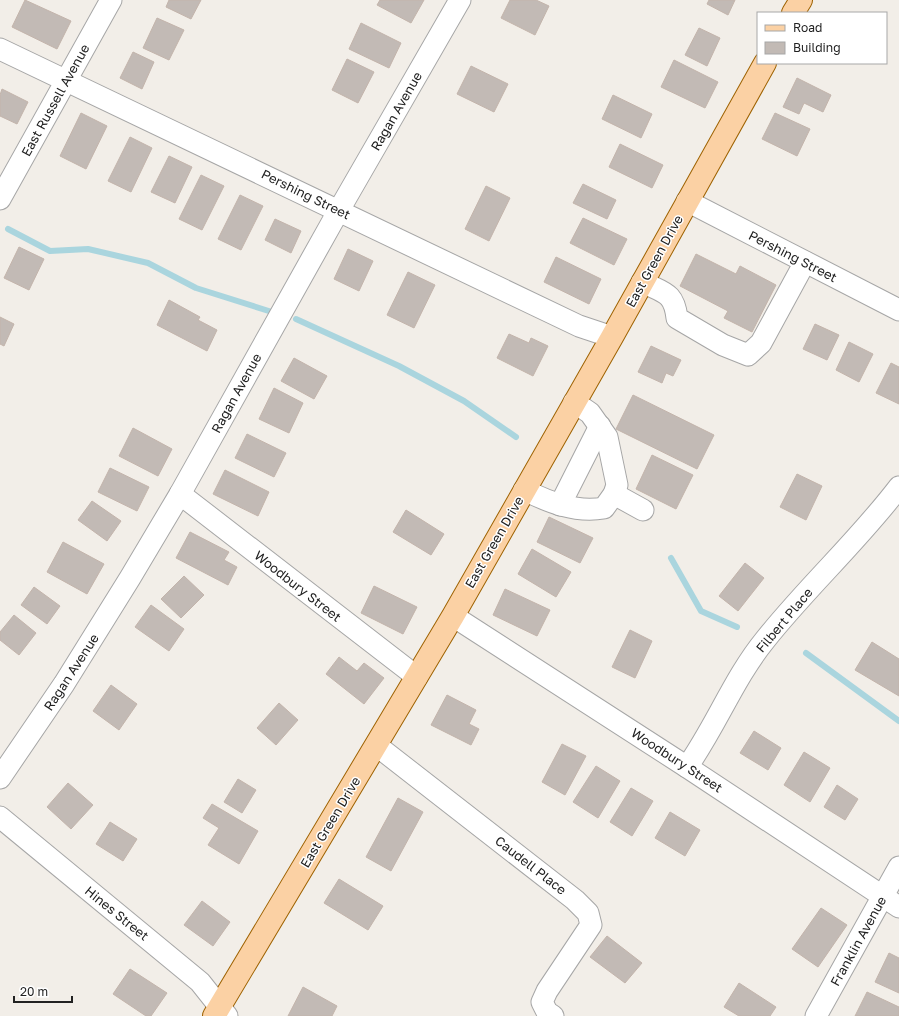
<svg xmlns="http://www.w3.org/2000/svg" width="899" height="1016" font-family="'Golos Text',sans-serif">
<rect width="100%" height="100%" fill="#f2eee8"/>
<g fill="none" stroke-linecap="round" stroke-linejoin="round">
<g stroke="#aad5de" stroke-width="6">
<polyline points="8,229 50,251 88,249 148,263 196,288 272,312"/>
<polyline points="296,319 399,366 464,401 516,437"/>
<polyline points="671,558 701,611 737,627"/>
<polyline points="806,653 899,721"/>
</g>
</g>
<g fill="#c2bab5" stroke="#c3b4ab">
<polygon points="25,0 71,21 57,49 12,27"/>
<polygon points="169,0 201,0 191,19 166,7"/>
<polygon points="380,0 424,0 411,23 377,5"/>
<polygon points="510,0 536,0 549,6 535,35 501,18"/>
<polygon points="709,0 735,0 728,15 707,4"/>
<polygon points="157,18 184,30 169,60 143,48"/>
<polygon points="361,23 401,43 389,68 349,49"/>
<polygon points="699,28 720,38 707,66 685,55"/>
<polygon points="133,52 154,62 142,89 120,78"/>
<polygon points="347,59 374,72 358,103 332,90"/>
<polygon points="674,60 718,82 705,108 661,87"/>
<polygon points="471,66 508,84 494,112 457,94"/>
<polygon points="797,78 831,95 823,112 804,103 799,114 783,107"/>
<polygon points="2,89 28,102 17,124 0,116 0,95"/>
<polygon points="613,95 652,114 641,138 602,119"/>
<polygon points="81,113 107,126 86,169 60,156"/>
<polygon points="775,113 810,129 797,156 762,139"/>
<polygon points="130,137 152,148 131,192 108,181"/>
<polygon points="620,144 663,165 652,188 609,167"/>
<polygon points="169,156 192,167 175,203 151,192"/>
<polygon points="201,175 224,186 202,230 179,219"/>
<polygon points="583,184 616,200 607,219 573,203"/>
<polygon points="486,186 510,198 489,241 465,229"/>
<polygon points="240,195 263,206 241,250 218,239"/>
<polygon points="583,218 627,239 614,265 570,243"/>
<polygon points="275,219 301,231 291,253 265,240"/>
<polygon points="19,247 44,259 29,290 4,278"/>
<polygon points="348,249 373,261 359,291 334,279"/>
<polygon points="696,254 736,274 740,266 776,285 752,332 724,318 728,311 680,286"/>
<polygon points="556,257 601,279 589,304 544,282"/>
<polygon points="408,272 435,285 414,328 387,315"/>
<polygon points="169,300 200,317 198,320 217,330 207,351 157,325"/>
<polygon points="0,317 14,324 4,346 0,344"/>
<polygon points="815,324 839,335 827,360 803,349"/>
<polygon points="509,334 529,343 531,338 548,346 533,376 497,358"/>
<polygon points="849,342 873,354 859,382 836,370"/>
<polygon points="651,346 681,360 673,376 666,373 662,383 638,372"/>
<polygon points="294,358 327,376 314,399 281,381"/>
<polygon points="891,363 899,367 899,404 876,393"/>
<polygon points="274,388 303,403 289,433 259,419"/>
<polygon points="633,395 714,435 697,469 616,429"/>
<polygon points="133,428 172,449 158,476 119,456"/>
<polygon points="247,434 286,453 274,477 235,458"/>
<polygon points="652,455 693,475 676,509 636,489"/>
<polygon points="110,468 149,487 137,511 98,492"/>
<polygon points="225,470 269,492 258,516 213,494"/>
<polygon points="797,474 822,486 806,520 780,507"/>
<polygon points="92,501 121,521 107,541 78,520"/>
<polygon points="406,510 444,534 431,555 393,532"/>
<polygon points="549,517 593,538 580,563 537,542"/>
<polygon points="190,532 229,552 224,560 237,567 228,585 176,558"/>
<polygon points="63,542 104,564 87,594 47,572"/>
<polygon points="532,549 571,572 556,597 518,574"/>
<polygon points="745,563 764,578 738,611 719,596"/>
<polygon points="184,576 204,595 181,618 161,599"/>
<polygon points="374,586 417,607 403,634 361,613"/>
<polygon points="34,587 60,606 47,624 21,605"/>
<polygon points="505,589 550,610 537,636 493,615"/>
<polygon points="151,605 184,629 169,651 135,627"/>
<polygon points="14,615 36,633 19,655 0,640 0,632"/>
<polygon points="630,630 652,641 635,678 612,667"/>
<polygon points="872,642 899,659 899,696 855,670"/>
<polygon points="339,657 357,671 364,663 384,678 364,704 326,674"/>
<polygon points="111,685 137,704 119,730 93,711"/>
<polygon points="447,695 476,710 469,724 479,729 471,745 431,725"/>
<polygon points="279,703 298,720 276,745 257,728"/>
<polygon points="754,731 781,748 768,770 740,753"/>
<polygon points="562,744 586,756 565,795 542,782"/>
<polygon points="804,752 830,768 810,802 784,785"/>
<polygon points="596,766 620,781 598,818 573,802"/>
<polygon points="238,779 256,790 242,813 224,802"/>
<polygon points="68,783 93,805 71,829 47,807"/>
<polygon points="837,785 858,799 845,820 824,807"/>
<polygon points="631,788 653,801 632,836 610,822"/>
<polygon points="398,798 423,812 391,871 366,857"/>
<polygon points="212,804 258,831 239,864 208,845 219,828 203,818"/>
<polygon points="670,812 700,830 685,856 655,838"/>
<polygon points="110,822 137,839 123,861 96,844"/>
<polygon points="339,879 383,906 368,930 324,903"/>
<polygon points="202,901 230,922 213,946 184,925"/>
<polygon points="821,908 847,925 818,967 792,949"/>
<polygon points="607,936 642,963 625,983 590,957"/>
<polygon points="889,953 899,958 899,993 875,982"/>
<polygon points="130,969 167,993 151,1016 146,1016 113,994"/>
<polygon points="739,983 776,1007 770,1016 739,1016 724,1007"/>
<polygon points="303,987 337,1006 332,1016 288,1016"/>
<polygon points="867,992 899,1007 899,1016 855,1016"/>
</g>
<g fill="none" stroke-linecap="round" stroke-linejoin="round">
<defs>
<g id="minor">
<polyline points="0,49 579,326 612,337"/>
<polyline points="0,199 111,0"/>
<polyline points="687,201 899,310"/>
<path d="M642 282C664 293 674 292 677 318L723 345 748 355 761 343 805 262"/>
<path d="M524 490C549 502 575 513 604 508L614 494 617 485 607 437 590 413 574 402"/>
<polyline points="180,494 417,677"/>
<polyline points="614,494 643,510"/>
<polyline points="560,505 600,426"/>
<polyline points="453,616 687,767 899,907"/>
<polyline points="376,745 575,900 588,913 591,925 547,991 542,1002 547,1012 553,1016"/>
<path d="M687 767C716 726 734 678 765 640 807 587 858 541 899 487"/>
<polyline points="0,778 64,684 130,578 180,494 339,210 460,0"/>
<polyline points="0,817 200,982 227,1016"/>
<polyline points="816,1016 899,867"/>
</g>
<g id="major">
<polyline points="793,13 801,0"/>
<polyline points="214,1016 453,616 612,337 765,63"/>
</g>
</defs>
<use href="#minor" stroke="#a6a6a6" stroke-width="23"/>
<use href="#major" stroke="#9e6201" stroke-width="24"/>
<use href="#minor" stroke="#fff" stroke-width="21"/>
<use href="#major" stroke="#fbd1a4" stroke-width="22"/>
</g>
<g text-anchor="middle" stroke-width="3" stroke-linejoin="round" paint-order="stroke">
<g font-size="13" fill="#222" stroke="#fff">
<text transform="translate(55 100) rotate(-61)" y="5">East Russell Avenue</text>
<text transform="translate(396 111) rotate(-60)" y="5">Ragan Avenue</text>
<text transform="translate(306 194) rotate(26)" y="5">Pershing Street</text>
<text transform="translate(793 256) rotate(27)" y="5">Pershing Street</text>
<text transform="translate(654 261) rotate(-61)" y="5">East Green Drive</text>
<text transform="translate(236 393) rotate(-61)" y="5">Ragan Avenue</text>
<text transform="translate(494 542) rotate(-60)" y="5">East Green Drive</text>
<text transform="translate(298 586) rotate(38)" y="5">Woodbury Street</text>
<text transform="translate(784 620) rotate(-50)" y="5">Filbert Place</text>
<text transform="translate(71 672) rotate(-57)" y="5">Ragan Avenue</text>
<text transform="translate(677 760) rotate(33)" y="5">Woodbury Street</text>
<text transform="translate(330 822) rotate(-59)" y="5">East Green Drive</text>
<text transform="translate(531 865) rotate(38)" y="5">Caudell Place</text>
<text transform="translate(117 913) rotate(39)" y="5">Hines Street</text>
<text transform="translate(858 941) rotate(-61)" y="5">Franklin Avenue</text>
</g>
</g>
<rect x="757" y="12" width="130" height="52" fill="#ffffff" stroke="#a7a7a7"/>
<rect x="765" y="25" width="20" height="6" fill="#fbd1a4" stroke="#a7a7a7"/>
<text x="793" y="32" font-size="12" fill="#222222">Road</text>
<rect x="765" y="42" width="20" height="12" fill="#c2bab5" stroke="#a7a7a7"/>
<text x="793" y="52" font-size="12" fill="#222222">Building</text>
<path d="M14 996v6h58v-6" fill="none" stroke="#222222" stroke-width="2"/>
<text x="20" y="996" font-size="12" fill="#222222" stroke="#ffffff" stroke-width="3" paint-order="stroke">20 m</text>
</svg>
